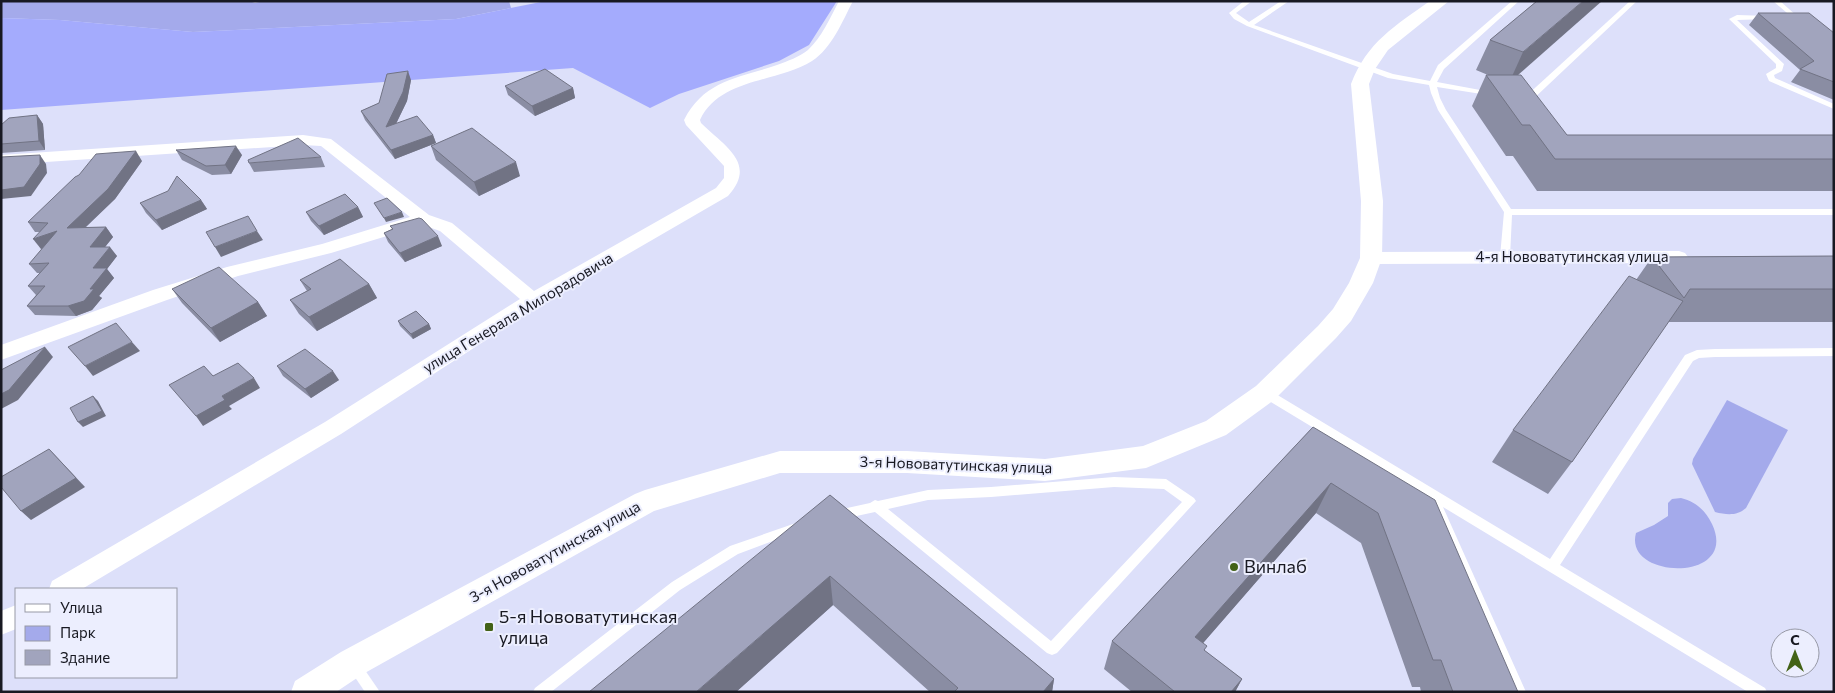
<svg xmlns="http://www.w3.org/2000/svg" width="1835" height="693" font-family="Commissioner,sans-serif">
<rect width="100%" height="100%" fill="#dde0fa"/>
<g fill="#a4aaeb">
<polygon points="1,1 249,1 255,3 264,1 509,1 511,8 456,19 193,32 60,20 1,18"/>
<path d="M1727 400 1788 430 1746 508C1737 516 1727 515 1715 512L1692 464 1693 459Z"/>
<path d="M1681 498C1696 502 1705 510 1712 524 1740 583 1623 580 1636 533L1654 525 1668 516V503L1672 499Z"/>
</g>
<polygon fill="#a4abfd" points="546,1 837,1 809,45 779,61 679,94 650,108 573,68 1,110 1,18 60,20 193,32 456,19"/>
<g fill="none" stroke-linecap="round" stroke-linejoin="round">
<g fill="#fff" fill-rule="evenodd">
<polygon points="1244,1 1252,1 1236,13 1249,22 1281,1 1289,1 1254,25 1393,74 1430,81 1438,65 1512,1 1519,1 1444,69 1437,82 1491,92 1495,94 1494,96 1437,87 1440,98 1446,110 1511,209 1834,209 1834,215 1512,215 1510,257 1508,259 1502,259 1500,257 1504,212 1438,110 1431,93 1429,85 1388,78 1247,26 1234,19 1229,13"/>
<polygon points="1630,1 1637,1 1529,103 1523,103 1523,99"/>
<polygon points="1773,1 1780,1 1798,17 1793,18"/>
<polygon points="1737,15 1770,16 1771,17 1768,19 1737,20 1784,64 1782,71 1774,75 1775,78 1834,104 1834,109 1769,81 1766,74 1776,68 1776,64 1729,19"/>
<polygon points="1834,348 1834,356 1715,357 1699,358 1693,361 1560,565 1765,688 1767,692 1748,692 1443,507 1526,692 1512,692 1428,497 1261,396 1260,393 1261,390 1269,390 1550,559 1685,355 1697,350 1715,349"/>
<path d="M1114 477 1166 479 1194 498 1196 501 1057 653 1052 655 1047 653 875 512 838 520 834 518 832 515 834 512 838 510 870 503 875 500 878 501 928 490 991 487ZM1114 487 1164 489 1182 502 1051 641 888 509 928 500 991 497Z"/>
<polygon points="796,523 800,525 802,528 800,531 738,554 680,590 551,692 533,692 535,688 672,582 730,546"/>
<polygon points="353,658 358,660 380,692 365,692 346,664 348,660"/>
</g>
<g fill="#fff" fill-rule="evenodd">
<path d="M839 1H853C842 22 832 48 812 61 776 83 720 78 700 120L701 123C724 146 758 163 728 196L540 305 341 434 82 589H49L52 581 325 422 520 299 440 231 423 225 331 253 238 276 167 300 1 360V345L153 290 227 267 322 244 410 217 321 146 303 145 1 165V155L303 135 331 139 429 215 452 223 534 291 716 188 724 178V166L686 125 684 120C704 80 739 78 777 65 788 61 799 57 808 50 822 37 830 18 839 1Z"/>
<polygon points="1679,251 1685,253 1688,257 1685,261 1679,263 1371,264 1365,262 1362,258 1365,254 1371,252"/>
<polygon points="16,605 16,629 1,635 1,611"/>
</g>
<path fill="#fff" fill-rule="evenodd" d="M1430 1H1449L1388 50 1375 69 1369 84 1383 201 1382 258 1373 283 1351 321 1336 338 1274 400 1226 435 1146 468 1045 481 907 473H780L654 511 363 674 336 692H291L295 681 341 652 635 494 645 490 780 451H907L1045 459 1143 446 1206 421 1256 386 1318 326 1333 309 1349 283 1360 258 1361 201 1351 84C1367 42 1395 26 1430 1Z"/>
</g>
<g fill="#8a8da3">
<polygon points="1537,1 1518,75 1567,135 1834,135 1834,191 1537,191 1513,156 1506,156 1472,106 1486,75 1488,75 1476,70 1490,40"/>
<polygon points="1758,13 1834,33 1834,100 1791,82 1800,70 1749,25"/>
<polygon points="411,80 407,101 396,124 433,135 436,143 395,159 365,120 361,111 379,103"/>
<polygon points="505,86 573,88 575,98 535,116 508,95"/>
<polygon points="37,115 43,124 45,150 1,153 1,125"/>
<polygon points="431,146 520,176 479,196 436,160"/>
<polygon points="176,150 242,155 231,174 212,175 182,160"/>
<polygon points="321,157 325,167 254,172 249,163"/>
<polygon points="142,161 115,199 85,228 106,227 113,237 105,247 117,256 107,269 114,278 99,296 102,298 92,310 76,316 35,315 27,306 36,295 28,286 40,273 37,273 29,264 43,248 41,249 40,232 35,232 28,222"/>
<polygon points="201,200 207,209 162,230 146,213 140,203"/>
<polygon points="358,207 363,217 324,235 311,221 306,212"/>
<polygon points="390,226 442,246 405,262 388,242 384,233 392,229"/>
<polygon points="1834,256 1834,322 1668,322 1572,462 1548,494 1492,462 1513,430 1636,280 1652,257"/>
<polygon points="300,280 369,284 377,298 317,331 299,314 290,300 307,291"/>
<polygon points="172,289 258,302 267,316 220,342 182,303"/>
<polygon points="398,321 429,324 431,329 413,339 400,326"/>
<polygon points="277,366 339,380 311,398 283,376"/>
<polygon points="1313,427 1518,692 1421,692 1420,687 1412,687 1361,543 1316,513 1203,643 1205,651 1242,679 1235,692 1132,692 1104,669 1112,641"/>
<polygon points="830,495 1054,679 1052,692 930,692 833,605 736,692"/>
</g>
<g fill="#717384">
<polygon points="1583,1 1602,1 1509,83 1523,52"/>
<polygon points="408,71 411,80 407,101 390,136 386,127"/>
<polygon points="573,88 575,98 535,116 532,106"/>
<polygon points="37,115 43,124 45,150 39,141"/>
<polygon points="433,135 436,143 395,159 391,150"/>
<polygon points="236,146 242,155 231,174 225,165"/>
<polygon points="136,151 142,161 115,199 75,237 67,228"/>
<polygon points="40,155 46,164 47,173 31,196 1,199 1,190"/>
<polygon points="516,162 520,176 479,196 474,182"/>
<polygon points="201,200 207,209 162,230 156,220"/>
<polygon points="358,207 363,217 324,235 319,226"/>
<polygon points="402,212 404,217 386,222 384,218"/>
<polygon points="106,227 113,237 97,257 90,247"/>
<polygon points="57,231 64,241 41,249 33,239"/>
<polygon points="257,231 263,240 221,257 215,247"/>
<polygon points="438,236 442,246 405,262 400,253"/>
<polygon points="110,247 117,256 107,269 114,278 99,296 102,298 92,310 76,316 68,306 90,289 93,268"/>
<polygon points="369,284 377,298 317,331 309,317"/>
<polygon points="258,302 267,316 220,342 211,328"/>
<polygon points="429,324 431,329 413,339 411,334"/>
<polygon points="132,342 140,351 93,376 85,366"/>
<polygon points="45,347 53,357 18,400 1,409 1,394"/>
<polygon points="333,371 339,380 311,398 305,389"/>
<polygon points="254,378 260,388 229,406 232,409 203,426 196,416 222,396"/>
<polygon points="93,396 98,401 106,416 83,427 78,422"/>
<polygon points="49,449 85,487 31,520 21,511"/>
<polygon points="1331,483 1316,513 1184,665 1195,637"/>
<polygon points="830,576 833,605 736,692 696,692"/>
<polygon points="1054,679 1052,692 1043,692"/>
<polygon points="1242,679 1235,692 1231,692"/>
</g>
<g fill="#a1a4bd" stroke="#717384">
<polygon points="1537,1 1583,1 1523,52 1490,40"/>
<polygon points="1758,13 1809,13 1834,33 1834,82 1800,69 1814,61"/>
<polygon points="545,69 573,88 532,106 505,86"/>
<polygon points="408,71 403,92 386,127 417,116 433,135 391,150 361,111 379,103 387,74"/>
<polygon points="1486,75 1521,75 1567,135 1834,135 1834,159 1555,159 1530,125 1522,125"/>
<polygon points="37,115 39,141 1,144 1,125 9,118"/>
<polygon points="472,128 516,162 474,182 431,146"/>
<polygon points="298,138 321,157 249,163 248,160"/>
<polygon points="236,146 225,165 206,166 176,150"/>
<polygon points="136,151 108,189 67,228 106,227 90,247 110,247 93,268 107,268 90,289 94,289 84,301 68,306 27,306 45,286 28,286 49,263 29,264 57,231 33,239 48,223 28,222 75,177 79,175 96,154"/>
<polygon points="40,155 40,164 24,187 1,190 1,157"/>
<polygon points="177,176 201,200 156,220 140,203 168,191"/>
<polygon points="345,194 358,207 319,226 306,212"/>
<polygon points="387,198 402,212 384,218 374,203"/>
<polygon points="248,216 257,231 215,247 206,232"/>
<polygon points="419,218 422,219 438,236 400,253 384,233 393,229 390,226"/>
<polygon points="1834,256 1834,289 1690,289 1684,298 1652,257"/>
<polygon points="340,259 369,284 309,317 290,300 311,289 300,280"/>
<polygon points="219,267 258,302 211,328 172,289"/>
<polygon points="1629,276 1683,301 1572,462 1513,430"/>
<polygon points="416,311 429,324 411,334 398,321"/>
<polygon points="116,323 132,342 85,366 68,347"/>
<polygon points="45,347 9,390 1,394 1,370"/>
<polygon points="305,349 333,371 305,389 277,366"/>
<polygon points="238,363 254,378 222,396 225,400 196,416 169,385 204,366 213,376"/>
<polygon points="93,396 102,411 78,422 70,408"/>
<polygon points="1313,427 1435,500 1518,692 1453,692 1441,660 1433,660 1378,513 1331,483 1195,637 1207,646 1204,650 1242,679 1231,692 1175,692 1112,641"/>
<polygon points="49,449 76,478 21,511 1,487 1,477"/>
<polygon points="830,495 1054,679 1043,692 954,692 958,688 830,576 696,692 589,692"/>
</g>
<g fill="#436217" stroke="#eceefe" stroke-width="2">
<circle cx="1234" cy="567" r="5"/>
<rect x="484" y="622" width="10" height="10" rx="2.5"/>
</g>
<g text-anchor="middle" stroke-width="4" stroke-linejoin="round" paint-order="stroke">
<g font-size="15" fill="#181922" stroke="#eceefe">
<text x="1572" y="262">4-я Нововатутинская улица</text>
<text transform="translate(518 313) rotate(-31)" y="5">улица Генерала Милорадовича</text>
<text transform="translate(956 465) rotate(2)" y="5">3-я Нововатутинская улица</text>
<text transform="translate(555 552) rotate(-29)" y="5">3-я Нововатутинская улица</text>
</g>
<g font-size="18" fill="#181922" stroke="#eceefe" text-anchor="start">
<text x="1244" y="573">Винлаб</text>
<text x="499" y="623">5-я Нововатутинская<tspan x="499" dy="21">улица</tspan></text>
</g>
</g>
<rect width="1835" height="693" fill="none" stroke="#181922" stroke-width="5"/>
<rect x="15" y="588" width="162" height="90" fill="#eceefe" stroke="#9799a6"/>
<rect x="25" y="604" width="25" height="8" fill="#ffffff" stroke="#9799a6"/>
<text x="60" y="613" font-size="15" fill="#181922">Улица</text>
<rect x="25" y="626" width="25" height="15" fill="#a4aaeb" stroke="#9799a6"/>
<text x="60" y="638" font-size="15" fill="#181922">Парк</text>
<rect x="25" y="650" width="25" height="15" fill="#a1a4bd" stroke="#9799a6"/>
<text x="60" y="663" font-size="15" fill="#181922">Здание</text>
<g transform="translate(1795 653)"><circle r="24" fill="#eceefe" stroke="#9799a6"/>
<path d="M0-4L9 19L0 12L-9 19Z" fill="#436217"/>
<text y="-8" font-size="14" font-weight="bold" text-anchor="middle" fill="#181922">С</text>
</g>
</svg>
